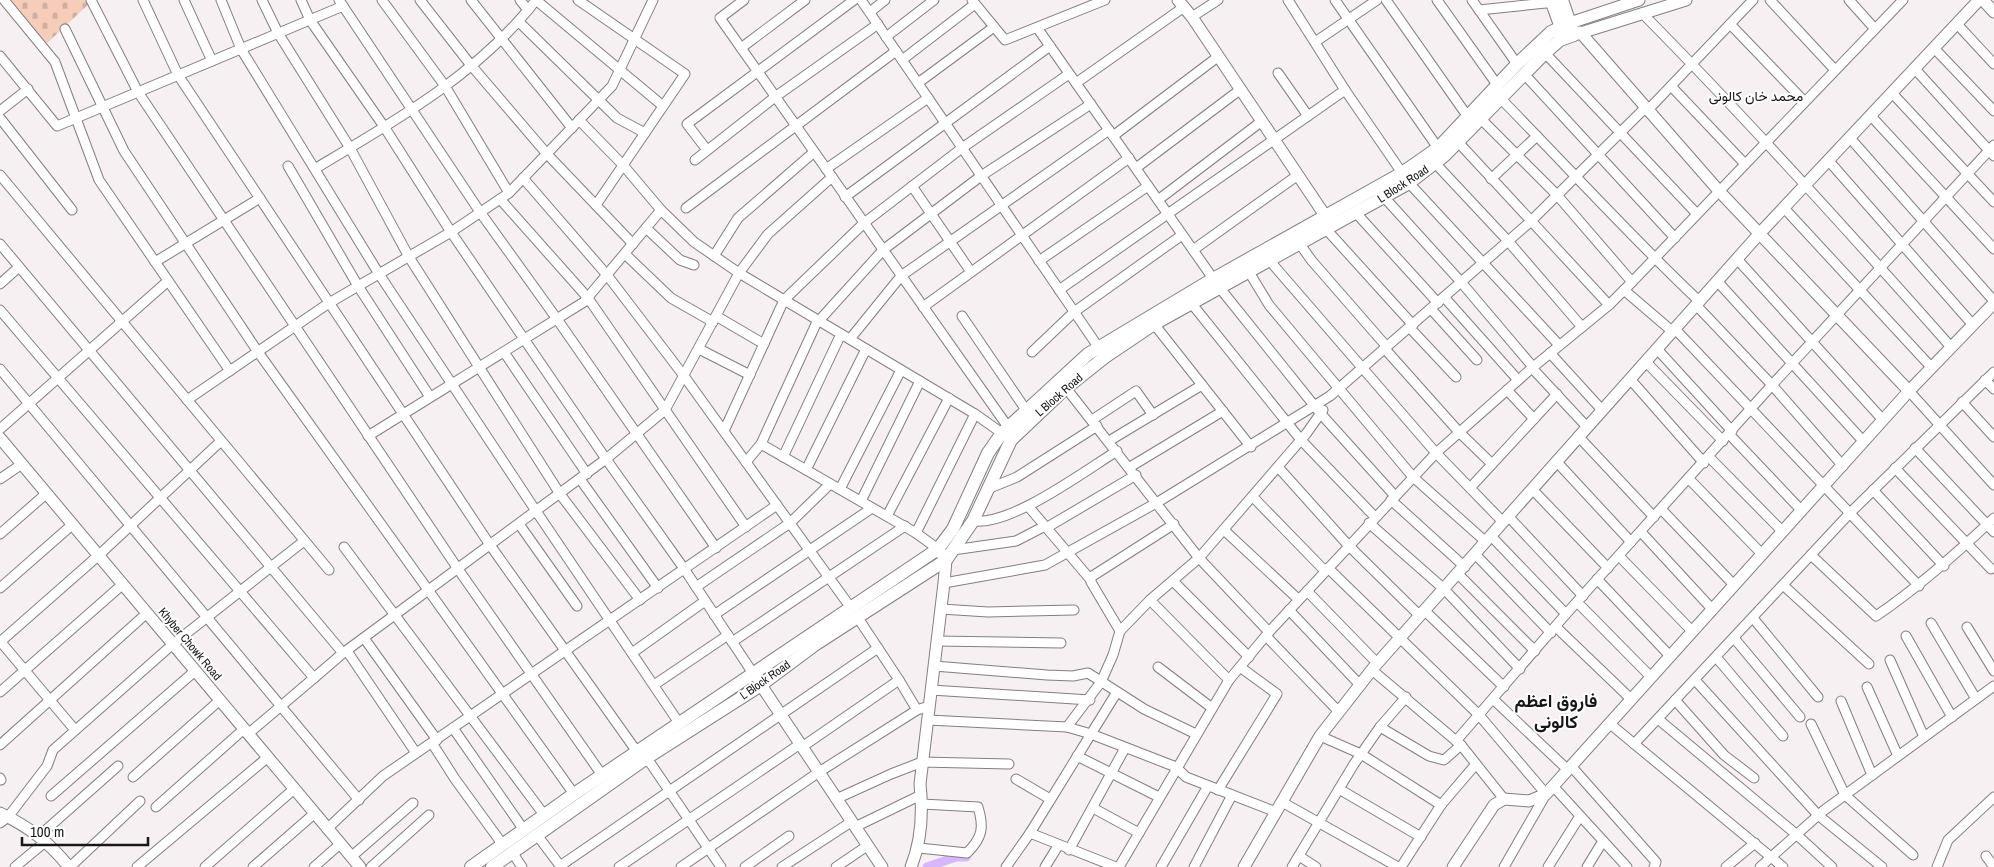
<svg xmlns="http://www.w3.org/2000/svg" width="1994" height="867" font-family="'Archivo Narrow',Vazirmatn,sans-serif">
<defs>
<pattern id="cemetery-stones" width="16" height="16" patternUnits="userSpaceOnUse" patternTransform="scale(1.25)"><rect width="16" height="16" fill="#f6ccbb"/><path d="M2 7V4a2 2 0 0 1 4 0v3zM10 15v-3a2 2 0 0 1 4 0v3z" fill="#d2aea0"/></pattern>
</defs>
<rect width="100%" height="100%" fill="#f6f0f2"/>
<polygon fill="url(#cemetery-stones)" points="3,0 93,0 43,47"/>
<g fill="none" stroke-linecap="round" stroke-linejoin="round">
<polyline stroke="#d6b6fd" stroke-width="9" points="927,867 956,857 966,857"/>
<defs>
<g id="street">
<polyline points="4,0 55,62 99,180 230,371"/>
<polyline points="91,0 138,92 458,569 602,775"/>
<polyline points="143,0 178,75 490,545 635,749 651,764 721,867"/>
<polyline points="184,0 212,61"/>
<polyline points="221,0 241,49 379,274 536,511 679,723"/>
<polyline points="262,0 278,33 350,148 409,257 560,494 640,600"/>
<polyline points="301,0 310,20 385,128 451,232 606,459 685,570 756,678"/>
<polyline points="339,0 480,212 557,319 716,548"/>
<polyline points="382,0 445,86 509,193"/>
<polyline points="420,0 470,64 547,154 633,244"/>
<polyline points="471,0 572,128"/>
<polyline points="520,0 528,10"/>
<polyline points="536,0 663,106"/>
<polyline points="578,0 685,74 596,205"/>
<polyline points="744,0 720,18 1008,427"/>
<polyline points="861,0 1101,351"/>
<polyline points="972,0 1005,40 1105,0"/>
<polyline points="1288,0 1345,90 1409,183 1559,345"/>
<polyline points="1335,0 1438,148"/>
<polyline points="1386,0 1468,117"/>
<polyline points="1437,0 1498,86"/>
<polyline points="1472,0 1517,64"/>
<polyline points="1770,0 1835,70"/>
<polyline points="1849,0 1875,29"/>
<polyline points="1479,10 1556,2"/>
<polyline points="870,12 885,0"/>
<path d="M1642 13C1749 121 1851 234 1951 347"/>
<polyline points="1192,17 1218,0"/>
<polyline points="519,22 617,118 645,133"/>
<polyline points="1730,24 1804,101"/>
<polyline points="1957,24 1994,64"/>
<polyline points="65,29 124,151 258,352 574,794"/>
<polyline points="1038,29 1219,287 1321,414 1395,496"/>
<polyline points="886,37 934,0"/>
<polyline points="1315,42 1377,0"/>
<polyline points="741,48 805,0"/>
<polyline points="1934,48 1994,111"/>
<polyline points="1545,53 1697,214"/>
<polyline points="0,56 57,126 343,6"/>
<polyline points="902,60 975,4"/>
<polyline points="1915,69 1994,156"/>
<polyline points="1278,73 1308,116"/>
<polyline points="1525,75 1675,238"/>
<polyline points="918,83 994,27"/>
<polyline points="1076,83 1184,7"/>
<polyline points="1671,86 1745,164"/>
<polyline points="1892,93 1994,202"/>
<path d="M1501 99C1567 166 1631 237 1699 301"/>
<polyline points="0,111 28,89"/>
<polyline points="1647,111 1753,0"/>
<polyline points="1871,116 1994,249"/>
<polyline points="0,118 72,210"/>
<polyline points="1481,119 1557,195 1632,282"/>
<polyline points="579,120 623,165 661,210 694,242 739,273 975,414 1006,436"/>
<polyline points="1113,136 1219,56"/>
<polyline points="1850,138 1994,301"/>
<polyline points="1458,142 1609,305"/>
<polyline points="707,150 687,124 854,0"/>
<polyline points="695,160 775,97 878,24"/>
<polyline points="1828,160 1973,325"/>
<polyline points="1435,163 1508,241 1582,327"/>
<polyline points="288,166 358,286 430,397"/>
<path d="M316 168C394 122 480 73 536 0"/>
<polyline points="1136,168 1241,89"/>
<polyline points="826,169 928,98"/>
<polyline points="0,175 329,570"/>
<polyline points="523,178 607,275 684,376 851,608"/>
<polyline points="1491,179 1537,136"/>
<polyline points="912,186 971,272"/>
<polyline points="845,197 1050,46"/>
<polyline points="1384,197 1461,282 1533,367"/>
<polyline points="500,199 588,298 746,527"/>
<polyline points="1158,200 1262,121"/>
<polyline points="686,208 896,51"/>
<polyline points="1784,208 1932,368"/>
<polyline points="1356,213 1438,303"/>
<polyline points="646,228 680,260 694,265"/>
<polyline points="1326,229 1413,325"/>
<polyline points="1299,243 1312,261 1387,347"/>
<polyline points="0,244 343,653"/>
<polyline points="1193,250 1298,175"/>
<polyline points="625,254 671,298 713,322"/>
<polyline points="714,256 738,218 814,152"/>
<polyline points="1737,259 1883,420"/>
<polyline points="1269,260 1436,453 1503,522"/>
<polyline points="1039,261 1148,186"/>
<polyline points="155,262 260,198"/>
<polyline points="1249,272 1269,305 1413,477 1486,542"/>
<polyline points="1717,281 1864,442"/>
<polyline points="0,284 19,267"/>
<polyline points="1059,290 1345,90"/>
<polyline points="1624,290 1673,332"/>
<polyline points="1444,297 1518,380"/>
<polyline points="1192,304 1301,440 1375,517"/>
<polyline points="1696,305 1772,385 1843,466"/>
<polyline points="923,307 1129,158"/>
<polyline points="1431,309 1477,360"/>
<polyline points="0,310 314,678 343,653 606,459 665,410 739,273 768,234 832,177"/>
<polyline points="716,316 764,344"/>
<polyline points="962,316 1026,410"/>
<polyline points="1154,324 1251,447"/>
<polyline points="1410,328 1456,377"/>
<polyline points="1675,329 1919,586"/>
<polyline points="850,339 901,276 1109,130"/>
<polyline points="699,349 750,375"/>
<polyline points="1385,349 1459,432 1492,464"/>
<polyline points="1657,349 1732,431"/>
<polyline points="504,352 587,474"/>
<polyline points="1032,352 1074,312 1182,235"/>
<polyline points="1550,353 1602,410"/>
<polyline points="1646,362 1723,441"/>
<polyline points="1532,368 1587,427"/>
<polyline points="0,369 359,800"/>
<polyline points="1630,379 1704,463"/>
<polyline points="1985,380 1994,389"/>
<polyline points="1066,388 1199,558 1269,632"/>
<polyline points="1507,390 1534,419"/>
<polyline points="1909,391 1994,485"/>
<polyline points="187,400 329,303 451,232 509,193 612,86 653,0"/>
<polyline points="1962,402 1994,437"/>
<polyline points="1092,420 1136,391 1153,415"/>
<polyline points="0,429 168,281"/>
<polyline points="724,431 784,300 864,223 962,148 1069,74"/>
<polyline points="1729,434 1802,511"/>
<polyline points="368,436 584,302 661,210"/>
<polyline points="1578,436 1654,517"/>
<polyline points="1109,441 1202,385"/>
<polyline points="761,444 916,533 938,549"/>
<polyline points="1915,448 1994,532"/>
<polyline points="783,457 841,334"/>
<polyline points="1709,457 1783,532"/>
<polyline points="1556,461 1631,542"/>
<polyline points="746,462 761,444 816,324 883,250 981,176 1091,104"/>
<polyline points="1130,467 1223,411"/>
<polyline points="1278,467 1348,545 1420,616"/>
<polyline points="1895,468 1991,569"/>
<polyline points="806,470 866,349"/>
<polyline points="0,479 22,464"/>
<polyline points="580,479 658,588"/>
<polyline points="1689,479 1762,554"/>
<polyline points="990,488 1017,477 1097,426"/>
<polyline points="1470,488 1557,394"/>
<polyline points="840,489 901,370"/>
<polyline points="1532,489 1608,568"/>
<polyline points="1873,490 1944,566"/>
<polyline points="1253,497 1325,571"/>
<polyline points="1391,500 1465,567"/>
<polyline points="861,501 920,381"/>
<polyline points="1028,506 1090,579"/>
<polyline points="1661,509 1734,585"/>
<polyline points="887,516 949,398"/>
<polyline points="1508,516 1583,596"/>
<path d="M973 521C1011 526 1083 472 1117 451"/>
<polyline points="1369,523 1444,589 1520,669"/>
<polyline points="519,524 577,606"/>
<polyline points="1046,528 1136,475"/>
<polyline points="1224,530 1298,599"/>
<polyline points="1641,532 1712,609"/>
<polyline points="916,533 975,414"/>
<polyline points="0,534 47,493"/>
<polyline points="1491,536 1566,614"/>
<polyline points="344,547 545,816"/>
<polyline points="953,550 1016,541 1045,526"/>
<polyline points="1475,554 1551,633"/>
<path d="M1811 555 1876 616C1919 587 1956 554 1994 518"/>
<polyline points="1619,556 1692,631"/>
<polyline points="1328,568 1479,715 1546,794 1504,867"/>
<polyline points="1458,574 1535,651"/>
<polyline points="1597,579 1670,656"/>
<polyline points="1173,581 1249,657"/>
<polyline points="944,583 1045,565 1158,502 1330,396 1530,222 1645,108"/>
<polyline points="1783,585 1869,664"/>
<polyline points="696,587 790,523 830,484"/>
<polyline points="0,588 73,524"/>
<polyline points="1307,591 1377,663"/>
<polyline points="1150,600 1229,680"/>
<polyline points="1577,602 1651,677"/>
<polyline points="941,609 988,612 1074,610"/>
<polyline points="1289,610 1360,685"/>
<polyline points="1425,611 1504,687"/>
<polyline points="714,615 872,508"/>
<polyline points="1753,618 1818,697"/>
<polyline points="1931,623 1976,699"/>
<polyline points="1556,627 1631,699"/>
<polyline points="1967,627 1994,671"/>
<polyline points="1120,631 1091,582 1091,577 1174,524"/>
<polyline points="1266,636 1339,712"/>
<polyline points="1906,636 1952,717"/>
<polyline points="364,638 437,740"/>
<polyline points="1734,638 1800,717"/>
<polyline points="0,641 75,730"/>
<polyline points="937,641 1061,643"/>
<polyline points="0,642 99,555 221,441"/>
<polyline points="732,642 905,526"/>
<polyline points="347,651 416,753"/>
<polyline points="632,653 705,601"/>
<polyline points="1716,657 1783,736"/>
<polyline points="1890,660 1924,737"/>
<polyline points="934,666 1047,675 1073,676 1088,673 1144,709 1196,734"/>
<polyline points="1158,667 1212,708"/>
<polyline points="1372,670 1461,745 1504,799"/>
<polyline points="899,680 917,710"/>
<polyline points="1695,680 1818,815 1882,867"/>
<polyline points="654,685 728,635"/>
<polyline points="1867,687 1898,756"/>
<polyline points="931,690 1090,700"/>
<polyline points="0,692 123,584"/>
<polyline points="1493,699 1568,770"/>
<polyline points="1675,700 1724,755 1754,778"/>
<polyline points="1841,701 1872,775"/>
<polyline points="1658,719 1797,835 1832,867"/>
<polyline points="928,720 1067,727 1091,734 1117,692"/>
<polyline points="1609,723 1783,867"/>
<polyline points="1811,724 1845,795 1913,855"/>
<polyline points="1067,727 1101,682 1113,655 1120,631 1150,600 1199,558 1306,434 1323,410"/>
<polyline points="1380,727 1406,697"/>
<polyline points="453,728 524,830"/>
<polyline points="248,734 314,678"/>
<polyline points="1320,736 1361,754 1441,805 1401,867"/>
<polyline points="1456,741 1566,614 1772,385 1994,145"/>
<polyline points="432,743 455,779 503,845"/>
<polyline points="1634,744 1850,513 1994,372"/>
<polyline points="0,745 147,613"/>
<polyline points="802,747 899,680 858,618"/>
<polyline points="1077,756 1159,797"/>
<polyline points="1571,766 1656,862 1654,867"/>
<polyline points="133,777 220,700"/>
<polyline points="0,778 1,780"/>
<polyline points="1016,779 1050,799"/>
<polyline points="1553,786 1627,867"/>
<polyline points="1339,789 1421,837"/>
<polyline points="1218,790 1277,694 1240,667"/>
<polyline points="51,796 195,671"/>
<polyline points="836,799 891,774 922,762 1009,764"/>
<polyline points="1282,802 1398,867"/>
<polyline points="1441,805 1476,764"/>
<polyline points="156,807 244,729"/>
<polyline points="1093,808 1139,833"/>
<polyline points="0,823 8,817 47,766 53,750 173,644 304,541"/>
<polyline points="855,827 921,795"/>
<polyline points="327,829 383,776 777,505"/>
<polyline points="1030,833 1116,867"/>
<polyline points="537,835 561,867"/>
<polyline points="39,836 118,766"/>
<path d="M919 848 967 853C983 837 984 827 978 807L922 804"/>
<polyline points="1069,850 1125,748"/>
<polyline points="512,852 522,867"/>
<polyline points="1299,856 1316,867"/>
<polyline points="1986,856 1994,867"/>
<polyline points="351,857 413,803"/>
<polyline points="560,866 878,648"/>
<polyline points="15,867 45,842"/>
<polyline points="70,867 140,801"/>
<polyline points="137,867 268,757"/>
<polyline points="205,867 294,789"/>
<polyline points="253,867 315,813"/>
<polyline points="314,867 340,844"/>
<polyline points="371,867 429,815"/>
<polyline points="619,867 800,744"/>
<polyline points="681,867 819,772 917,710 929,706"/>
<polyline points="745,867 789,836"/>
<polyline points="782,867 851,822"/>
<polyline points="836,867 867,846"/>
<polyline points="1006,867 1030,833 1091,734 1176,767 1186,777 1276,812"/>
<polyline points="1045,867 1058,846"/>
<polyline points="1119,867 1229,680 1269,632 1436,453 1532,368 1609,305 1632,282 1903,0"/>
<polyline points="1161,867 1208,786"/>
<polyline points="1194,867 1232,795"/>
<polyline points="1292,867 1354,764 1380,727 1429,756 1444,760 1461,745"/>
<polyline points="1548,867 1580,816"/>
<polyline points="1587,867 1603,841"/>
<polyline points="1726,867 1755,843"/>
<polyline points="1760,867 1823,811 1994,686"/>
<polyline points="1937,867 1948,840 1994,797"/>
</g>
<g id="secondary">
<polyline points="1178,0 1192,17 1326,217"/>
<polyline points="1983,0 1994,12"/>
<polyline points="1570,23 1639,0"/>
<polyline points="1580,32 1719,191 1909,391"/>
<polyline points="1574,35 1686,0"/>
<polyline points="0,438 360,867"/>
<polyline points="761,685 882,867"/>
<path d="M0 813C29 827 49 842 69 867"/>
<path d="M911 867C922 840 923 812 920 784L944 583 946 560 938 549"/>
<polyline points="1244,867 1320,736 1374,667 1760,233 1979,0"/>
<polyline points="1453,867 1494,805 1504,799 1529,801 1546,794 1909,391 1994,303"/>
</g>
<g id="primary">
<polyline points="1551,0 1563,33"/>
<polyline points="471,867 574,794 938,549 953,529 988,453 1002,433 1088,354 1213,279 1402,173 1438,148 1517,64 1551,32 1570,23"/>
<polyline points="492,867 645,759 761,685 816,644 946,560 973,521 1011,440 1066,388 1105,357 1154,324 1409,183 1444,156 1545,53 1560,40 1574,35 1562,0"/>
</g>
</defs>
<use href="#street" stroke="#847e80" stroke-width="11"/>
<use href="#secondary" stroke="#847e80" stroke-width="13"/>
<use href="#primary" stroke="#847e80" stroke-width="14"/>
<use href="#street" stroke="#fff" stroke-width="9"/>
<use href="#secondary" stroke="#fff" stroke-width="11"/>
<use href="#primary" stroke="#fff" stroke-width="12"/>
</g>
<g text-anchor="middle" stroke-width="4" stroke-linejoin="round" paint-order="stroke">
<g font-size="12" fill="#181616" stroke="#fff">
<text transform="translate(1403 184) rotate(-33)" y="4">L Block Road</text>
<text transform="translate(1059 395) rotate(-41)" y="4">L Block Road</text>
<text transform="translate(190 644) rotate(50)" y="4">Khyber Chowk Road</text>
<text transform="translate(765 680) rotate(-35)" y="4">L Block Road</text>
</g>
<g font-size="14" fill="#181616" stroke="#fff">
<text x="1756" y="101">محمد خان کالونی</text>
</g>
<g font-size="18" font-weight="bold" fill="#181616" stroke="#fff">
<text x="1556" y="707">فاروق اعظم<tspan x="1556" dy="21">کالونی</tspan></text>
</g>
</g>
<path d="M22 837v8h126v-8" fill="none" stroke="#181616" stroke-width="2.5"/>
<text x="30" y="837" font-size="15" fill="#181616" stroke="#ffffff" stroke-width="4" paint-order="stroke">100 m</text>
</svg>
